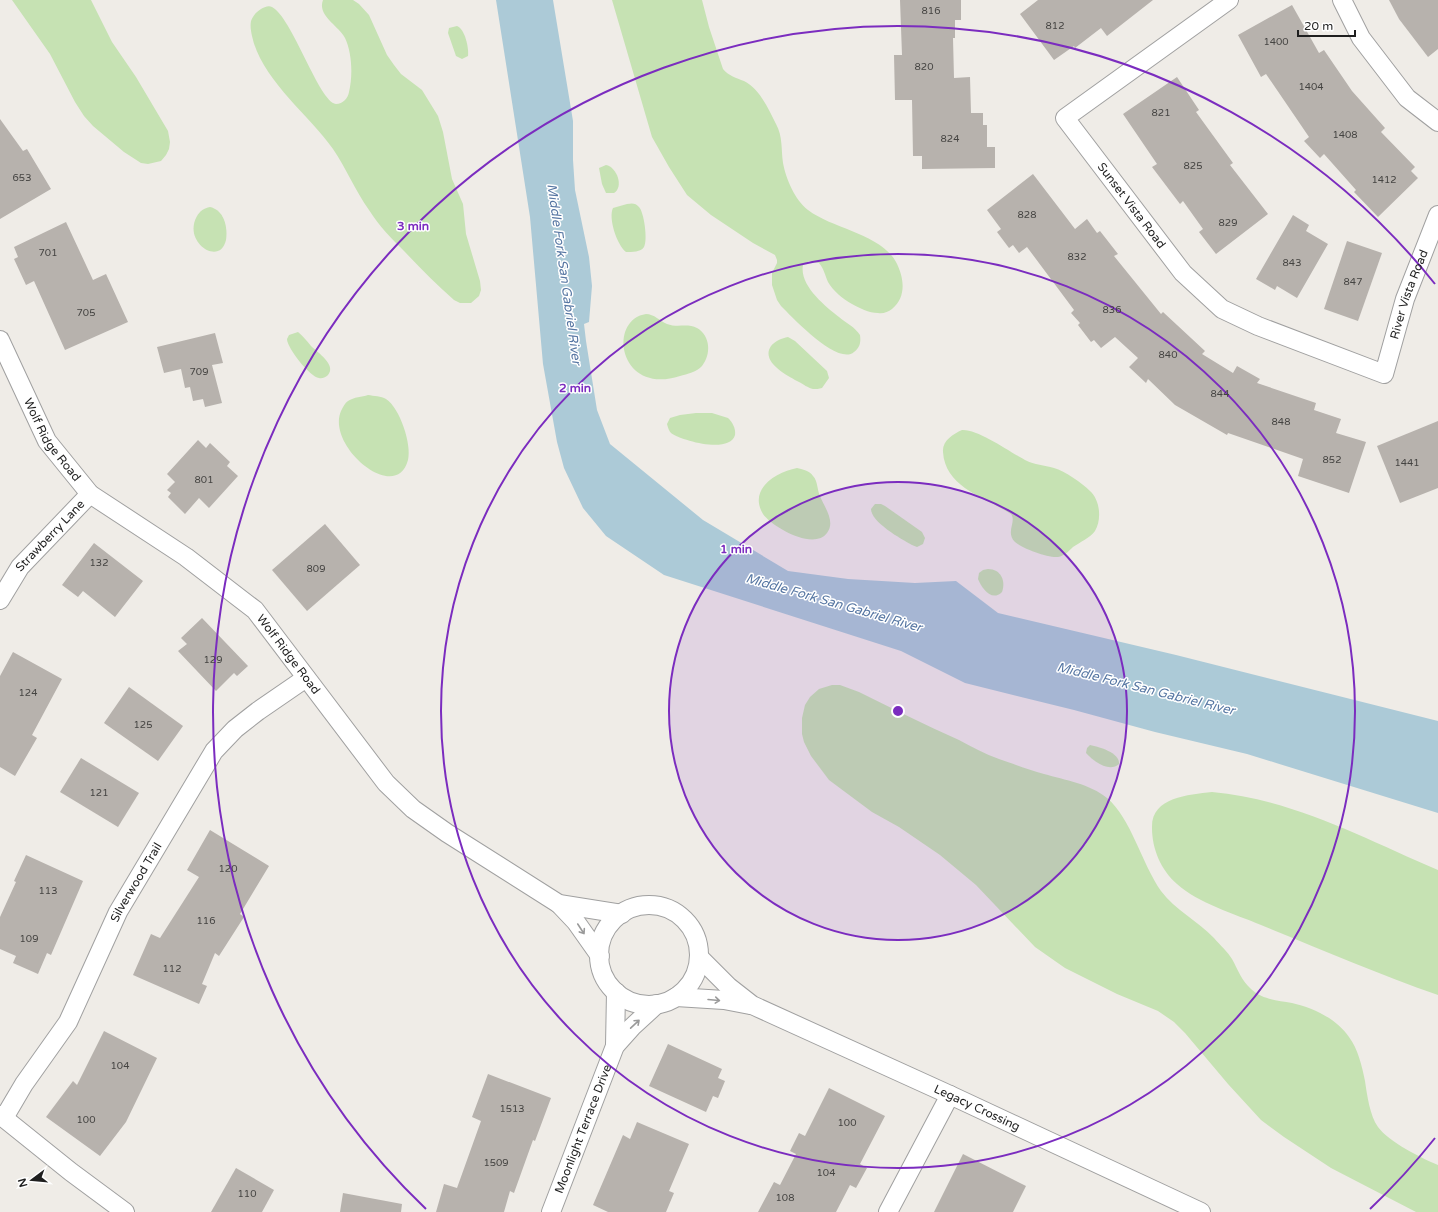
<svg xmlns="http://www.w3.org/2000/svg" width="1438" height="1212" font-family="'Varela Round',sans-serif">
<rect width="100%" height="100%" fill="#efece7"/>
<g fill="#c6e2b3">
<polygon points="12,0 91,0 112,42 136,77 168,131 170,142 169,149 166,155 161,161 148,164 141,163 124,152 93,126 84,116 75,102 50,54"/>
<path d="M323 0H353L359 4 369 15 387 55 394 65 401 74 422 90 438 116 443 132 452 179 463 204 466 234 480 281 481 290 479 296 471 303H460L454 300C437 285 421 269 405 252 392 239 379 226 369 210 355 190 346 168 333 149 308 114 261 79 252 36 251 31 250 26 251 21 253 16 256 12 261 9 264 7 269 5 272 7 292 17 319 102 336 104 343 104 348 98 349 92 353 75 352 53 345 38 338 25 317 16 323 0Z"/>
<path d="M612 0H702L709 27 723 69C729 76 736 78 744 81 760 89 769 110 776 124 783 137 781 149 783 163 786 179 795 200 808 210 833 229 881 234 896 262 904 277 907 297 892 309 888 312 883 314 878 313 869 313 859 308 852 304 843 299 833 291 828 282 825 275 824 269 819 263L809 261 803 265C799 285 825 306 839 317 846 323 855 327 860 335 861 342 860 348 854 352 838 366 793 318 781 306L777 300 772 285V273L777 263V260L775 255 753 243 711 215 687 195 669 167 652 137Z"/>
<path d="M457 26C465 29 469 48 468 56L462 59 456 56 448 33 449 28Z"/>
<path d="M606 165C617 167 624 187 614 193H606L602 184 599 168Z"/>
<path d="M627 204C632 203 636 203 639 207 644 212 648 240 644 247 641 252 632 252 626 252 617 245 608 218 613 208Z"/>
<path d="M210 207C224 210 228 227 226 240 220 267 182 242 197 216 200 211 204 208 210 207Z"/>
<path d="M646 314C654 314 660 321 667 324 677 328 688 323 697 328 711 336 711 355 702 366 697 372 687 374 680 376 619 396 607 320 646 314Z"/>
<path d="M298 332C303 336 307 341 311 346 317 352 337 365 328 375 326 377 322 379 319 378 310 377 287 348 287 339L289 335Z"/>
<path d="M788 337 795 341 827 371 829 378 822 388C819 389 816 389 813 389 808 388 803 384 799 382 788 376 760 362 771 346 775 341 782 338 788 337Z"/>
<path d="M368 395C374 396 381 396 386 399 400 408 412 445 408 460 396 505 326 446 341 411 343 407 345 403 348 401 354 397 362 397 368 395Z"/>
<path d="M696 413H712L728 418C732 422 736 428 735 435 730 454 682 441 671 433 669 431 668 428 667 424L670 418 680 415Z"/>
<path d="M962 430C978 429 1010 452 1025 460 1035 465 1044 465 1054 468 1065 471 1082 483 1090 491 1100 500 1102 519 1095 531 1090 538 1080 542 1073 547 1069 551 1064 556 1058 557 1048 558 1023 549 1015 542 1005 532 1017 522 1011 514 987 498 945 488 943 452 942 441 953 434 962 430Z"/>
<path d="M797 468C802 469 810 471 813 476 818 481 817 490 820 496 824 507 836 521 827 533 814 551 772 527 763 514 748 489 776 472 797 468Z"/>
<path d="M875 504H881L885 506 922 532 925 538 923 544 917 547 912 545C901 539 871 522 871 509Z"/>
<path d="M988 569C1001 569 1006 581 1002 592 992 602 982 589 978 579L979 573 983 570Z"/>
<path d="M832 685H840L859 692C892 708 925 725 959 740 972 747 985 754 999 759 1014 764 1029 770 1044 774 1065 780 1090 784 1107 798 1131 818 1142 864 1161 891 1175 910 1198 921 1214 938 1220 945 1228 952 1232 959 1238 970 1242 981 1251 989 1263 1000 1277 1000 1292 1003 1313 1008 1336 1018 1349 1037 1358 1049 1362 1066 1365 1081 1367 1095 1370 1116 1378 1127 1389 1142 1421 1158 1438 1165V1212H1416L1331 1168 1284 1137 1261 1120 1228 1084 1185 1033 1174 1022 1158 1011 1117 994 1065 968 1035 947 976 885 940 855 899 827 872 812 829 780 811 756 804 742 802 734V718L805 705 810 697 819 689Z"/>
<path d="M1090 745C1100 747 1120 753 1119 764 1109 773 1093 761 1086 753L1087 748Z"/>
<path d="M1212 792C1292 799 1365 839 1438 870V995C1378 974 1320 949 1261 925 1235 914 1198 903 1177 884 1161 870 1152 849 1152 828 1151 797 1188 795 1212 792Z"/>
</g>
<polygon fill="#accad7" points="496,0 553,0 573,121 573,160 575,190 589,257 592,286 589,322 584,324 586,341 597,410 610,444 703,520 788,571 848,579 915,583 956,581 998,613 1176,655 1438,721 1438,813 1247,754 1155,732 1074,710 965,683 901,651 664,575 606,536 583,508 564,468 557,442 543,364 530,217"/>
<g fill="#b7b2ad">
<polygon points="900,0 961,0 961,20 955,20 955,38 953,38 954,78 970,77 971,113 983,113 983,125 987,125 987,147 995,147 995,168 922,169 922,156 913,156 912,100 895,100 894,55 902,55"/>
<polygon points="1038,0 1153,0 1107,36 1101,28 1075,48 1074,46 1054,60 1020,14"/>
<polygon points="1389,0 1438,0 1438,49 1428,57 1399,19"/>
<polygon points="1292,5 1319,53 1324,50 1352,91 1385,128 1381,132 1415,167 1411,171 1418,178 1378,217 1354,192 1356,190 1324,154 1320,158 1304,141 1309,137 1266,74 1261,77 1238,35"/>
<polygon points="1177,77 1199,110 1196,112 1233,163 1230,165 1268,214 1216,254 1199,232 1203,229 1183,201 1180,204 1152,167 1157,164 1123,114"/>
<polygon points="0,119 23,151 27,149 51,189 0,219"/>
<polygon points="1033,174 1075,229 1087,219 1097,233 1100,231 1118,254 1114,256 1161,314 1163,312 1205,351 1202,354 1233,373 1237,366 1260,379 1257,383 1316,403 1314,410 1341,419 1336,433 1366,442 1349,493 1298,476 1303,459 1228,433 1227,435 1175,405 1148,379 1146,383 1129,367 1138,358 1115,337 1101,348 1094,340 1091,342 1078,325 1080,323 1071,313 1074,310 1027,247 1019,253 1013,245 1009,248 997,232 1001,229 987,210"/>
<polygon points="1293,215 1309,225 1306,231 1328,244 1297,298 1277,286 1275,290 1256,279"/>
<polygon points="66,222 93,280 106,274 128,322 65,350 34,281 26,285 14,259 18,257 14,247"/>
<polygon points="1347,241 1382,253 1358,321 1324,309"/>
<polygon points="215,333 223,363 212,365 222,403 205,407 203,399 193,401 190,387 185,388 181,369 164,373 157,347"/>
<polygon points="1438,421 1438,488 1400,503 1377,446"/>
<polygon points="198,440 206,448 210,443 230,462 227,466 238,476 209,508 199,498 185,514 168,497 171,493 167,490 175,482 167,474"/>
<polygon points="325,524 360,565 307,611 272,570"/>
<polygon points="94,543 143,581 115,617 83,591 78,597 62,585"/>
<polygon points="202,618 248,666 237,676 234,673 216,691 178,651 187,644 181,638"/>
<polygon points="13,652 62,679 32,735 37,738 15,776 0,767 0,676"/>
<polygon points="129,687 183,726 158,761 104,723"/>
<polygon points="81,758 139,793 118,827 60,792"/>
<polygon points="210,830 269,866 240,914 244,917 219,956 215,953 202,984 207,986 199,1004 133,975 151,934 160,938 199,877 187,870"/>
<polygon points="26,855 83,881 51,955 47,953 38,974 13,963 16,956 0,949 0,917 16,882 14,881"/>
<polygon points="104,1031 157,1058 126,1122 100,1156 46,1117 73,1081 77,1085"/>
<polygon points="668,1044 722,1069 718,1078 725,1081 718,1098 713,1096 706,1112 649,1086"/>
<polygon points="488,1074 551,1098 535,1141 533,1140 514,1193 510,1191 504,1212 436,1212 444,1184 457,1188 481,1121 472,1117"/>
<polygon points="829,1088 885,1116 860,1164 867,1168 856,1188 850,1185 836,1212 758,1212 774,1182 780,1185 796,1154 790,1151 799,1133 805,1136"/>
<polygon points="637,1122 689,1144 669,1191 674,1193 666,1212 608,1212 593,1205 623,1135 630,1139"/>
<polygon points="963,1154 1026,1186 1013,1212 934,1212"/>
<polygon points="236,1168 274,1190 262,1212 211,1212"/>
<polygon points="343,1193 402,1204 401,1212 340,1212"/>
</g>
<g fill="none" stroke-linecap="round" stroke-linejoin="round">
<defs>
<g id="street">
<path id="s1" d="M1229 0 1065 118 1183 273 1222 309 1258 326 1384 374 1405 299 1438 215"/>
<polyline points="1342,0 1361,38 1407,98 1438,122"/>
<path id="s2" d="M0 340 47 441 90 494 186 557 255 610 386 783 413 809 447 833 559 904 622 914"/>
<path id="s3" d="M0 600 20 567 90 494"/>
<polyline points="559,904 576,922 600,956"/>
<circle cx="649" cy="955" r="50"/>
<path id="s4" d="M699 957 729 987 752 1005 950 1095 1201 1212"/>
<polyline points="676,997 724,1000 750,1005"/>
<polyline points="615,1046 616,992"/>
<polyline points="0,1115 71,1172 125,1212"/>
<path id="s5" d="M4 1118 24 1084 68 1022 118 912 214 751 235 729 258 711 306 678"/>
<path id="s6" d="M551 1212 615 1046 632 1027 657 1004"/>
<polyline points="888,1212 950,1095"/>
</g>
</defs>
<use href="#street" stroke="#a0a0a0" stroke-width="20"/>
<use href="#street" stroke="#fff" stroke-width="18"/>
</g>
<defs><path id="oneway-shaft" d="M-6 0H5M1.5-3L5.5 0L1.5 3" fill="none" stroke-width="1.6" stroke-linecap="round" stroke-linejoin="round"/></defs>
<g stroke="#9a9a9a">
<use href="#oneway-shaft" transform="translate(581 929) rotate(57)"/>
<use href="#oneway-shaft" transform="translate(714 1000) rotate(5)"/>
<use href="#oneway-shaft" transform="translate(635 1024) rotate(-43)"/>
</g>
<circle cx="898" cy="711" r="229" fill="#7b2cbf" fill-opacity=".12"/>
<g fill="none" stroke="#7b2cbf" stroke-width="2">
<circle cx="898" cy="711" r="229"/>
<circle cx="898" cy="711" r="457"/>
<path d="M1435 1138A686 686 0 0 1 1370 1209M426 1209A686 686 0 1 1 1435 284"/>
</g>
<g text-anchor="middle" stroke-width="3" stroke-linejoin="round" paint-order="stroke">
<g font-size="10" fill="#454442">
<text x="931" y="14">816</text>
<text x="1055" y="29">812</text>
<text x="1276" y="45">1400</text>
<text x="924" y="70">820</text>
<text x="1311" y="90">1404</text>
<text x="1161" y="116">821</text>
<text x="1345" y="138">1408</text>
<text x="950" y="142">824</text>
<text x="1193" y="169">825</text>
<text x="22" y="181">653</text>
<text x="1384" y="183">1412</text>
<text x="1027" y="218">828</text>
<text x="1228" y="226">829</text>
<text x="48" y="256">701</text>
<text x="1077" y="260">832</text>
<text x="1292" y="266">843</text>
<text x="1353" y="285">847</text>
<text x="1112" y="313">836</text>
<text x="86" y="316">705</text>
<text x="1168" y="358">840</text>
<text x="199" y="375">709</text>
<text x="1220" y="397">844</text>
<text x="1281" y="425">848</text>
<text x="1332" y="463">852</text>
<text x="1407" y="466">1441</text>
<text x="204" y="483">801</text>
<text x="99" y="566">132</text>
<text x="316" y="572">809</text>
<text x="213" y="663">129</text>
<text x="28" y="696">124</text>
<text x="143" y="728">125</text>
<text x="99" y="796">121</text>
<text x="228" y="872">120</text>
<text x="48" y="894">113</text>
<text x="206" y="924">116</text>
<text x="29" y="942">109</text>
<text x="172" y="972">112</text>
<text x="120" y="1069">104</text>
<text x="512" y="1112">1513</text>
<text x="86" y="1123">100</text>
<text x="847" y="1126">100</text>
<text x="496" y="1166">1509</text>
<text x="826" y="1176">104</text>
<text x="247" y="1197">110</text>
<text x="785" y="1201">108</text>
</g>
<g font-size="12" fill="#1f1f1f" stroke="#fff">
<text dy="4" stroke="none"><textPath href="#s1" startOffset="312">Sunset Vista Road</textPath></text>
<text dy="4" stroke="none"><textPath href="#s1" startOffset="708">River Vista Road</textPath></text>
<text dy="4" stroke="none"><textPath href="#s2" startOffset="113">Wolf Ridge Road</textPath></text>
<text dy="4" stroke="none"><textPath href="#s3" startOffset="82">Strawberry Lane</textPath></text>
<text dy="4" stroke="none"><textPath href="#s2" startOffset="437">Wolf Ridge Road</textPath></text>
<text dy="4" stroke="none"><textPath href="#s5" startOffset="271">Silverwood Trail</textPath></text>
<text dy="4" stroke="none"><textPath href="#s4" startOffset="319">Legacy Crossing</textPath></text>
<text dy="4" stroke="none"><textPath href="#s6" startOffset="89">Moonlight Terrace Drive</textPath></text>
</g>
<g font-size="13" font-style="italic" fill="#5777a3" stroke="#fff">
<text transform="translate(565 274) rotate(82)" y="5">Middle Fork San Gabriel River</text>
<text transform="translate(834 602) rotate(16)" y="5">Middle Fork San Gabriel River</text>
<text transform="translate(1146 688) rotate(14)" y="5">Middle Fork San Gabriel River</text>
</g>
</g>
<circle cx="898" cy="711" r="6" fill="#7b2cbf" stroke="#fff" stroke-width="2"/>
<g font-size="12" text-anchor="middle" font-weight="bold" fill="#7b2cbf" stroke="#fff" stroke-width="3" stroke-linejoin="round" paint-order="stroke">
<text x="413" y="230">3 min</text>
<text x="575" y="392">2 min</text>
<text x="736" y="553">1 min</text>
</g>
<g transform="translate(32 1180) rotate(254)" stroke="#ffffff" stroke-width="3" paint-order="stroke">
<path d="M0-3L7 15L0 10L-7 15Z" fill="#1f1f1f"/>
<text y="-6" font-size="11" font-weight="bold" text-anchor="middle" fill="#1f1f1f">N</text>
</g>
<path d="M1298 30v6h57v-6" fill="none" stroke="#1f1f1f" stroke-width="2"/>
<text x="1304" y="30" font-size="12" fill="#1f1f1f" stroke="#ffffff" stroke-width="3" paint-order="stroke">20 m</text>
</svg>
